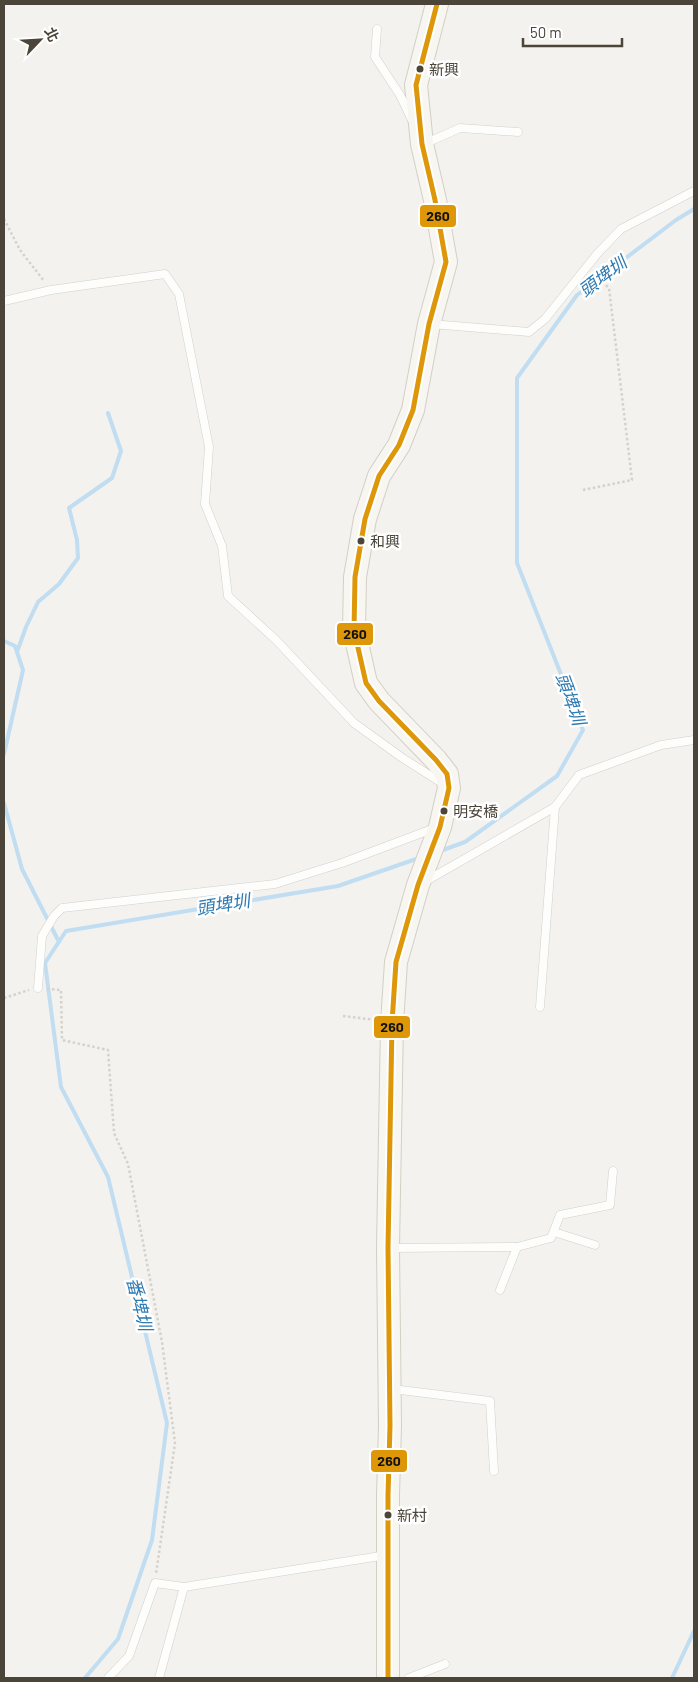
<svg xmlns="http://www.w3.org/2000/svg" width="698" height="1682" font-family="Barlow,'Noto Sans TC',sans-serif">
<rect width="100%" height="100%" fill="#f4f2ee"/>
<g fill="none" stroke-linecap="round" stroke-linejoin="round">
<g stroke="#c0ddf1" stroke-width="4">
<polyline points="4,641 15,646 23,670 4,754"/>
<polyline points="17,652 26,627 38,602 59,584 78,558 77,540 69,508 112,478 121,451 108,413"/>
<polyline points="4,803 22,869 59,942"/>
<polyline points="440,851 465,842 557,776 583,730 517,563 517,378 577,295 676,220 694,209"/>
<polyline points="85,1678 118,1639 152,1540 167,1423 108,1177 61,1087 45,963 66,931 338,886 419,858"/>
<polyline points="672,1678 694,1631"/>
</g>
<defs>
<g id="lane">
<polyline points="377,29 375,57 400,95 412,120"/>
<polyline points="424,144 460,128 518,132"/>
<polyline points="4,301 51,290 165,274 179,294 209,447 205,504 222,546 228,596 277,641 354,723 401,757 445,785"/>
<polyline points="431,324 529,332 545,319 597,254 621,229 694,191"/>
<polyline points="426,881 555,807 579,775 661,745 694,740"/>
<polyline points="38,988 42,936 54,916 62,908 275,884 342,863 435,828"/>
<polyline points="540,1007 555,807"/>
<polyline points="554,1232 595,1245"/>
<polyline points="390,1248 517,1247 551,1238 560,1215 610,1205 613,1171"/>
<polyline points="500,1290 517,1247"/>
<polyline points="392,1389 490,1401 494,1471"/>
<polyline points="108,1678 129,1656 155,1583 184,1587 387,1555"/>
<polyline points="159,1678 184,1587"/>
<polyline points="409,1678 445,1664"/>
</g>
<polyline id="secondary" points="388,1678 388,1495 390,1426 388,1248 392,1023 396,962 418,885 440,827 449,788 447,774 436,760 379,701 366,683 354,630 355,577 365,519 379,476 399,445 413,410 429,324 446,262 435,200 422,144 416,85 437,4"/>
</defs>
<use href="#lane" stroke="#d2d0cb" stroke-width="9"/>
<use href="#secondary" stroke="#d3cfc5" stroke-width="24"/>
<g stroke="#d3d2cc" stroke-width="2.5" stroke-dasharray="2.5 2.5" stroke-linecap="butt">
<polyline points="4,219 20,250 44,281"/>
<polyline points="583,490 632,480 609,288 592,273"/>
<polyline points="47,989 61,990 62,1040 108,1050 114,1133 128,1164 162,1342 175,1443 156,1574"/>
<polyline points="4,998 29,990"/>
<polyline points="343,1016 376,1020"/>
</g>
<use href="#lane" stroke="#fdfdfc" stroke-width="8"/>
<use href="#secondary" stroke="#f7f6f1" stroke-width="22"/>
<defs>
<polyline id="bus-1" points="388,1678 388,1495 390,1426 388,1248 392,1023 396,962 418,885 440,827 449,788 447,774 436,760 379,701 366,683 354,630 355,577 365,519 379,476 399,445 413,410 429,324 446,262 435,200 422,144 416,85 437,4"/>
</defs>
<use href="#bus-1" stroke="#fff" stroke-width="9"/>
<use href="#bus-1" stroke="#dd9709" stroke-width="5"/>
</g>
<g fill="#4b4439" stroke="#fff" stroke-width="2">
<circle cx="420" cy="69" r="4.5"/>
<circle cx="361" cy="541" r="4.5"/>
<circle cx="444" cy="811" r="4.5"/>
<circle cx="388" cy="1515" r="4.5"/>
</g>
<g text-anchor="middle" stroke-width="5" stroke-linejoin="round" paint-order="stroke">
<g font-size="15" fill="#4b4439" stroke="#fff" text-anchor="start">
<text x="429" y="75">新興</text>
<text x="370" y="547">和興</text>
<text x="453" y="817">明安橋</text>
<text x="397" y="1521">新村</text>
</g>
<g font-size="18" font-style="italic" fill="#2e7ab2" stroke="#fff">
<text transform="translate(603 277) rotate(-37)" y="6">頭埤圳</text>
<text transform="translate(570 699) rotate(70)" y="6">頭埤圳</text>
<text transform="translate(223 905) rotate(-9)" y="6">頭埤圳</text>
<text transform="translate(139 1304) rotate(76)" y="6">番埤圳</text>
</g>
</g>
<g stroke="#fff" stroke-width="2">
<rect x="419" y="204" width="38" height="24" rx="5" fill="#dd9709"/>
<rect x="336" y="622" width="38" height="24" rx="5" fill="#dd9709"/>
<rect x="373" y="1015" width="38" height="24" rx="5" fill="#dd9709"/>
<rect x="370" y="1449" width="38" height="24" rx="5" fill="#dd9709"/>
</g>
<g font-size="14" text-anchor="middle" font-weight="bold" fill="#111">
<text x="438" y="221">260</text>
<text x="355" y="639">260</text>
<text x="392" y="1032">260</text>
<text x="389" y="1466">260</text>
</g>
<rect width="698" height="1682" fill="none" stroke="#4b4439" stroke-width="10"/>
<g transform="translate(40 40) rotate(65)" stroke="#ffffff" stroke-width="4" paint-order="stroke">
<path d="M0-4L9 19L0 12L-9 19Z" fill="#4b4439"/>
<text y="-8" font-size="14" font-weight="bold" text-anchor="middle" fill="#4b4439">北</text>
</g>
<path d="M523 38v8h99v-8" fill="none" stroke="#4b4439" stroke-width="2.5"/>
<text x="530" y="38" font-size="15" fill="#4b4439" stroke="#ffffff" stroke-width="4" paint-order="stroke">50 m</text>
</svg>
